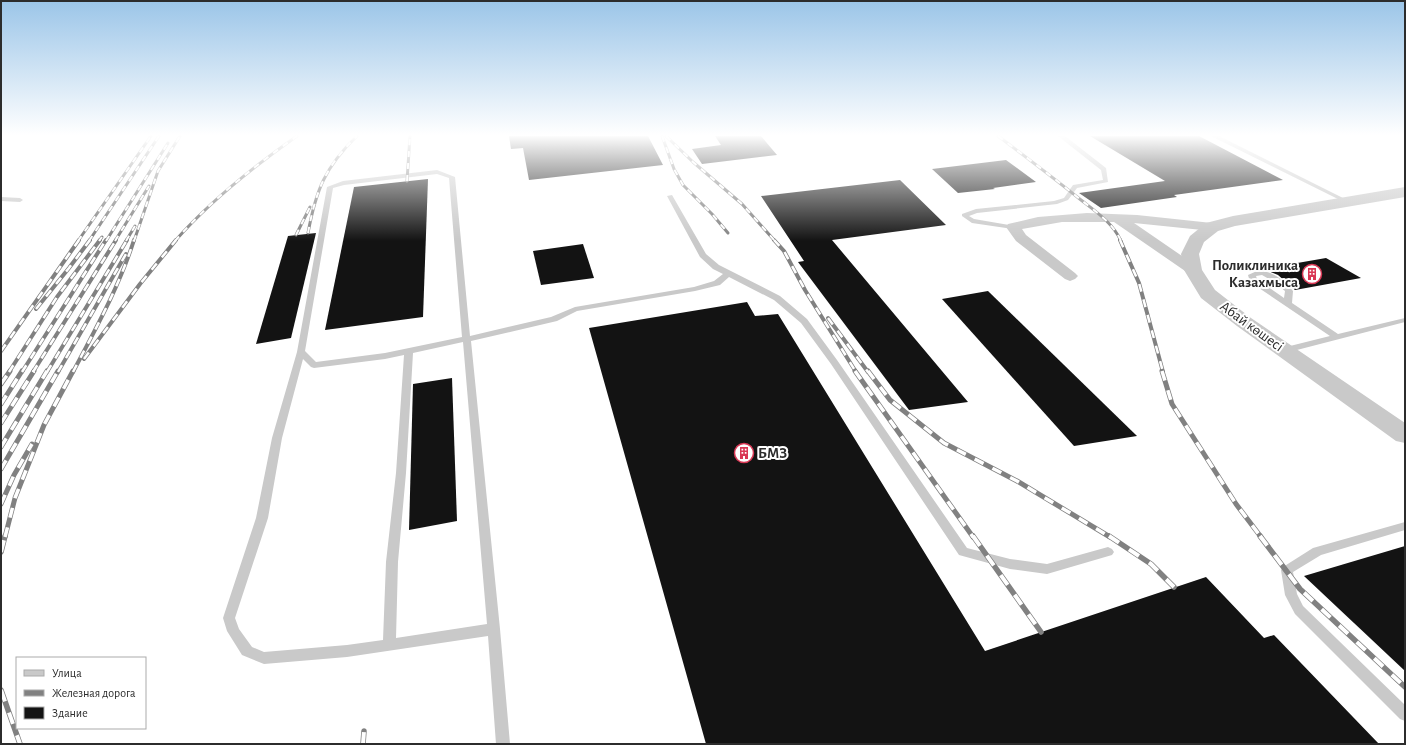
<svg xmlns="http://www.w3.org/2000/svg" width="1406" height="745" font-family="'Alegreya Sans',sans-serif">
<rect width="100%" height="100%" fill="#fff"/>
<g fill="#131313">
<polygon points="509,136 648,136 663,165 529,180 523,148 511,149"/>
<polygon points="715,136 761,136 777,155 702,164 692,149 721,145"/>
<polygon points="1090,136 1199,136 1283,180 1174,195 1177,197 1101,208 1079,193 1165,181"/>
<polygon points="1006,160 1036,182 993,188 995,189 958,193 932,169"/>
<polygon points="428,179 423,317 325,330 354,187"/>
<polygon points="900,180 946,225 832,240 968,402 909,410 798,262 804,261 761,196"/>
<polygon points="316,233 291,338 256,344 288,236"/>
<polygon points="583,244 594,278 541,285 533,251"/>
<polygon points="1326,258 1361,278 1295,290 1278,275 1263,269"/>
<polygon points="988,291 1137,436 1074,446 942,299"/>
<polygon points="747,302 755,316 778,314 985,651 1206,577 1264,638 1274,635 1379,744 706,744 589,328"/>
<polygon points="452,378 457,521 409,530 413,384"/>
<polygon points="1405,546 1405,671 1304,576"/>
</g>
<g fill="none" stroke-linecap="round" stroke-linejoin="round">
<g fill="#c9c9c9" fill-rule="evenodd">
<polygon points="1058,136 1065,136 1106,168 1108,182 1077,188 1068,200 1057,204 977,213 969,216 974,219 1015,226 1015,228 1013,229 972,223 962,216 962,214 976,209 1054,201 1064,198 1073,185 1103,180 1101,170"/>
<polygon points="1211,136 1219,136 1351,202 1346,203"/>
<path d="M437 170 455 177 470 336 551 317 575 307 694 287 714 281 723 274 713 269 700 257 667 196 672 195 706 254 719 265 780 296 807 319 837 360 967 548 1010 559 1047 564 1108 547 1112 549 1114 552 1112 555 1047 574 1010 569 959 555 831 364 801 323 774 300 729 277 720 285 695 291 577 311 557 321 471 341 500 629 510 744H496L488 636 347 657 264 664 242 655 227 631 223 618 256 518 272 438 297 352 327 187 343 181ZM437 174 449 178 462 337 385 353 316 362 305 351 333 188 344 185ZM463 342 487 624 396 638 398 562 406 473 413 353ZM404 355 396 473 386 562 383 640 347 645 264 652 252 647 239 629 235 618 268 518 282 438 303 359 311 367 314 368 385 359Z"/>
<polygon points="1,197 20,198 23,200 20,202 1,201"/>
<path d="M1257 271C1272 270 1284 280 1293 291L1292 303 1338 334 1405 318V322L1293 351 1290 350 1289 348 1290 346 1330 336 1250 282 1248 275ZM1262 275 1274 282 1285 291 1284 298 1257 279 1256 276Z"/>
<polygon points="1405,522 1405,530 1321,555 1293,572 1297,594 1303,606 1405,705 1405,721 1400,719 1295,614 1285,595 1281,570 1283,567 1313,548"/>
</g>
<polygon fill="#c9c9c9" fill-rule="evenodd" points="1087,213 1137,215 1212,223 1217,224 1219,227 1217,230 1212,231 1134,223 1198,267 1201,270 1198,273 1193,275 1188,273 1114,222 1062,222 1022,229 1026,235 1075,273 1078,276 1075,279 1070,281 1065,279 1016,241 1006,227 1008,224 1038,217"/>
<polygon fill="#c9c9c9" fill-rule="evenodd" points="1405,187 1405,197 1235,226 1218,231 1204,242 1199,254 1202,270 1215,290 1251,318 1405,423 1405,443 1396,441 1237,326 1201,298 1184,270 1181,254 1190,236 1206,223 1233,216"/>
<defs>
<g id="rail-far3">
<polyline points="662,136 674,169 683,185 712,214 728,233"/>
<polyline points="666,136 693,162 742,204 775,241"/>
<path d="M998 136C1026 157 1054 178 1081 200 1095 211 1113 223 1121 241"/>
<polyline points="407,181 410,136"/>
<path d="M308 233C316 190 325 167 357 136"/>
<polyline points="296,235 310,207"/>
<polyline points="78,241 151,136"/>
<polyline points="89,241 159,136"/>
<polyline points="99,241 102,237"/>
<polyline points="106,241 168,143"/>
<polyline points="115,241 149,186"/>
<polyline points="126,241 135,226"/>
<polyline points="134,241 158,171 180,136"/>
<path d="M175 241C211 200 253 167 297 136"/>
</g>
<g id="rail-far2">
<polyline points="774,240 784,251 805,290 856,372"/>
<polyline points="1120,240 1139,283 1163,372"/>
<polyline points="36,309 69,268 90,240"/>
<polyline points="828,318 868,372"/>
<polyline points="1,351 79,240"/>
<polyline points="84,359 140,284 176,240"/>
<polyline points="9,372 57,297 100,240"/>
<polyline points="22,372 106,240"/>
<polyline points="33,372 116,240"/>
<polyline points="47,372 127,240"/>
<polyline points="58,372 126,254"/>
<path d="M73 372C96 328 119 287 134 240"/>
</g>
<g id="rail-far1">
<polyline points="855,371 973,537"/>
<polyline points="868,371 890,400 944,443 1017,481 1110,537"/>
<polyline points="1162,371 1172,404 1236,504 1261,537"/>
<polyline points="1,384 10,371"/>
<polyline points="1,404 22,371"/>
<polyline points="1,423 34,371"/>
<polyline points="1,447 47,371"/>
<polyline points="1,469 58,371"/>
<polyline points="1,504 14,475 32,444"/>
<polyline points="5,537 15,498 44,425 73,371"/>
</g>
<g id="rail">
<polyline points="973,536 1041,632"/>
<polyline points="1109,536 1151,564 1174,587"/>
<polyline points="1260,536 1300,589 1405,687"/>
<polyline points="1,552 5,536"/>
<polyline points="1,690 20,744"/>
<polyline points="363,744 364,731"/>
</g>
</defs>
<use href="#rail-far3" stroke="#818181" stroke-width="3"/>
<use href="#rail-far2" stroke="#818181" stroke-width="4"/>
<use href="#rail-far1" stroke="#818181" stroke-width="5"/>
<use href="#rail" stroke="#818181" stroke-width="5.5"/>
<use href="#rail-far3" stroke="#fff" stroke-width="2" stroke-dasharray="6" stroke-linecap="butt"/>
<use href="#rail-far2" stroke="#fff" stroke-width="2.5" stroke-dasharray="8" stroke-linecap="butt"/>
<use href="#rail-far1" stroke="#fff" stroke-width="3.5" stroke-dasharray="10" stroke-linecap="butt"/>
<use href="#rail" stroke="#fff" stroke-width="4" stroke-dasharray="12" stroke-linecap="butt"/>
</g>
<linearGradient id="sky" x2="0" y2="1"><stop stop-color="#9bc5e8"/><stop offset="0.56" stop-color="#fff"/><stop offset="1" stop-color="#fff" stop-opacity="0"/></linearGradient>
<rect width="1406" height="241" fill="url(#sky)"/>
<defs>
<symbol id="building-ring" viewBox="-11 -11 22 22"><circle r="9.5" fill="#fff" stroke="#d93855" stroke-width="1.5"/><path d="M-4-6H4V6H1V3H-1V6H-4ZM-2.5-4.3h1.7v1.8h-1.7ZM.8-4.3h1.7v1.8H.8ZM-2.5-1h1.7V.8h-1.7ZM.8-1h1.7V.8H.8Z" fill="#d93855"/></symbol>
</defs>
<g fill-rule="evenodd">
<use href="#building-ring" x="1301" y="263" width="22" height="22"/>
<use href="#building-ring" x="733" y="442" width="22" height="22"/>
</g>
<g text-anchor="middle" stroke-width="4" stroke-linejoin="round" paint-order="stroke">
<g font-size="15" font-weight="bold" fill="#2c2c2c" stroke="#fff" text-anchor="end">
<text x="1298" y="270">Поликлиника<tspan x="1298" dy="17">Казахмыса</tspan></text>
<text x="758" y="458" text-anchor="start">БМЗ</text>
</g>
<g font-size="15" fill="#2c2c2c" stroke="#fff">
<text transform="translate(1252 326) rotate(36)" y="5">Абай көшесі</text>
</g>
</g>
<rect width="1406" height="745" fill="none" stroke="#2c2c2c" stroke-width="4"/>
<rect x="16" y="657" width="130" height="72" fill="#ffffff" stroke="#ababab"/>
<rect x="24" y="670" width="20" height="6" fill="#c9c9c9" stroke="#ababab"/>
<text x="52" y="677" font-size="12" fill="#2c2c2c">Улица</text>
<rect x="24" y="690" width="20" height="6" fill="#818181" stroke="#ababab"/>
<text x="52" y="697" font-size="12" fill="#2c2c2c">Железная дорога</text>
<rect x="24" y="707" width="20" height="12" fill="#131313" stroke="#ababab"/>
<text x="52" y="717" font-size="12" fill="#2c2c2c">Здание</text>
</svg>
